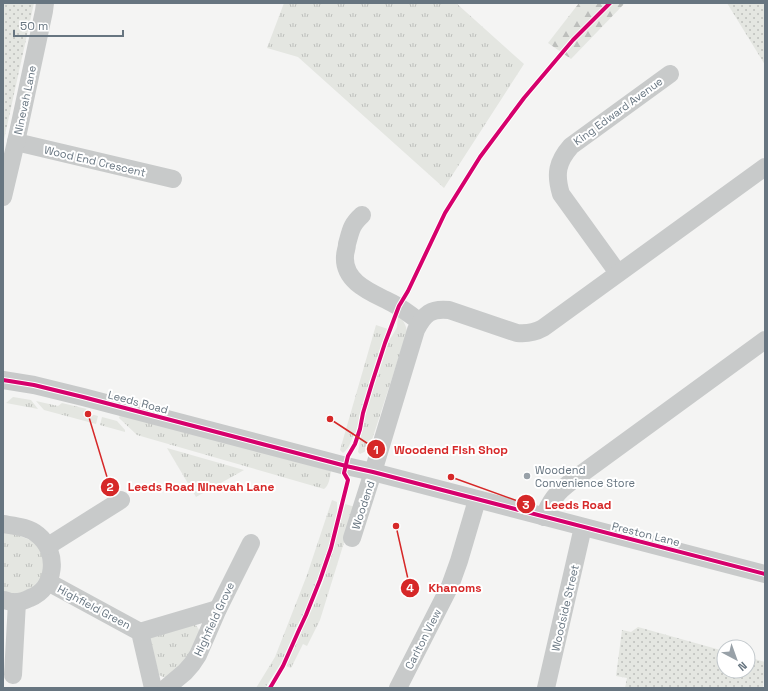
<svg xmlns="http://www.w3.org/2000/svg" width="768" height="691" font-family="'Space Grotesk',sans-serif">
<defs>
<pattern id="grass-tufts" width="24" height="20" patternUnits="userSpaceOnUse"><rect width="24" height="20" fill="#e4e6e1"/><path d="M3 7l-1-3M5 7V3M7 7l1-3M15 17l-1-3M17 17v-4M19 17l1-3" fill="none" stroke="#bdbfbc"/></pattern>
<pattern id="forest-firs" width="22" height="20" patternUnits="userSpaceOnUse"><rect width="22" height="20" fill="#e4e6e1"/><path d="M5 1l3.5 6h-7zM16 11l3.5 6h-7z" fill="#bdbfbc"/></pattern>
<pattern id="park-dots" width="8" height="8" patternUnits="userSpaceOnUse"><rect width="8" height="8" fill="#e4e6e1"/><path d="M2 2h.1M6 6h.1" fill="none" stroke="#bdbfbc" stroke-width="1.8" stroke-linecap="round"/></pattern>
</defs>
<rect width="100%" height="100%" fill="#f4f4f3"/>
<g fill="url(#grass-tufts)">
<polygon points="284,3 456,3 524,64 444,188 298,57 267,48"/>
<path d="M398 315C403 320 406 324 407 332L370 446 366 451 360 454 358 452 365 412 385 349 389 340 392 336 395 331 397 327Z"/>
<path d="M376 325 388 329 370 382 360 414 356 433H354C351 441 350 447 343 453L340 450Z"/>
<polygon points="13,397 31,400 38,409 6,403"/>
<polygon points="36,401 58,406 62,403 91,410 90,414 98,416 96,424 44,410"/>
<path d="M120 415 331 471C330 477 329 486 324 489L137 435 119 418Z"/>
<polygon points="102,417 117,421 125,430 125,432 100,425"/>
<polygon points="167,448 244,470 196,497"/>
<polygon points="332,500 337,502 337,514 329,547 308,606 296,628 283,660 265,688 256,688 275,657 284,634 307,575"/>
<polygon points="345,504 355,507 320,620 307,646 303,644 291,668 286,666 301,631 313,607 323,582 333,549"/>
<polygon points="3,529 42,545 46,574 24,595 3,594"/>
<polygon points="195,624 198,628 200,632 195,650 168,677 163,677 159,675 149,637"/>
</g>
<polygon fill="url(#forest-firs)" points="579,3 625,3 571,59 548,43"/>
<g fill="url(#park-dots)">
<polygon points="3,3 34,3 3,144"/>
<polygon points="727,3 765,3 765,65"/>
<polygon points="638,627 724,651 724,671 748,671 748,657 765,662 763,688 625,688 627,678 616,676 622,630 631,632"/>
</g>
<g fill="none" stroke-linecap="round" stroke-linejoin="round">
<g stroke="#c8caca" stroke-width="18">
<polyline points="16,142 173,179"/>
<polyline points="3,197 16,142 44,11 45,3"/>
<path d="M362 215C351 225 351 230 347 244 347 248 345 252 345 256 343 283 373 293 392 303 402 308 411 315 420 322"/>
<path d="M618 273 561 194C555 174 557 162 571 146L670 74"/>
<polyline points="3,380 34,385 83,397 346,466 373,472 765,574"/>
<path d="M544 517C552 494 565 486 584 472L765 340"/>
<path d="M3 524C15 526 29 527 38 535 59 552 56 588 30 598 24 601 18 603 12 602 9 602 6 600 3 600"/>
<path d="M352 538 373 472 416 330C424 314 431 308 449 310L517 333C527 334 534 333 543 328L765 167"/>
<polyline points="48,546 121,500"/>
<polyline points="48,582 140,632 153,688"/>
<polyline points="140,632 218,609"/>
<polyline points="13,675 17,602"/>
<polyline points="166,688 185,672 192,664 198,655 218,609 251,543"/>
<polyline points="398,688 450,586 459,561 477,500"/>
<polyline points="546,688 583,527"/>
</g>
<defs>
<g id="cycleway">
<polyline points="3,380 34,385 83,397 346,466 373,472 765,574"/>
<polyline points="270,688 283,666 299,630 306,615 320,580 331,548 348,480 344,473 348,456 355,444 360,429 363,413 372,383 385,343 399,306 408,291 445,213 480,157 524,98 573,40 610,3"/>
</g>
</defs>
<use href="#cycleway" stroke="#fff" stroke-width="6"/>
<use href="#cycleway" stroke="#d6006c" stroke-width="4"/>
</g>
<circle fill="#98a1a8" stroke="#fff" stroke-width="1.5" cx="527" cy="476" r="4"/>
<g text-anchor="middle" stroke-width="4" stroke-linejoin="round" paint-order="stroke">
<g font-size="11" fill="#677580" stroke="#fff">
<text transform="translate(25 100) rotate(-78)" y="4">Ninevah Lane</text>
<text transform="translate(618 111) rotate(-36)" y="4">King Edward Avenue</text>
<text transform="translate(95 161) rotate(13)" y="4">Wood End Crescent</text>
<text transform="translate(138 402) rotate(15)" y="4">Leeds Road</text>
<text transform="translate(363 505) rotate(-72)" y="4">Woodend</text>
<text transform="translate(646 534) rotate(14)" y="4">Preston Lane</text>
<text transform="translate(94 607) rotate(28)" y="4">Highfield Green</text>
<text transform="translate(565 608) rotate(-77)" y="4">Woodside Street</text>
<text transform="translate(214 619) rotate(-65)" y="4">Highfield Grove</text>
<text transform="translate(423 639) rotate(-63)" y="4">Carlton View</text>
</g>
<g font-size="11" fill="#677580" stroke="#fff" text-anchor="start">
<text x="535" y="474">Woodend<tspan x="535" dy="13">Convenience Store</tspan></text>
</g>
</g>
<path fill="none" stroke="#d62828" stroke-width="1.5" d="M330 419L376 449M88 414L110 487M451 477L526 504M396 526L410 588"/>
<g fill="#d62828" stroke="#fff" stroke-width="1.5">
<circle cx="330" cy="419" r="4"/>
<circle cx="88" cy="414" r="4"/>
<circle cx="451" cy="477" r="4"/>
<circle cx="396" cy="526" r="4"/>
<circle cx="376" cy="449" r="10"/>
<circle cx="110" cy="487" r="10"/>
<circle cx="526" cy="504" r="10"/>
<circle cx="410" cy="588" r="10"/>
</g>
<g font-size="12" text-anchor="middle" font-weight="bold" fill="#fff">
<text x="376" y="454">1</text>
<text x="110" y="491">2</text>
<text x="526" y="509">3</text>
<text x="410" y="592">4</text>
</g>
<g font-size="12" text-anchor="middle" font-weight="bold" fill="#d62828" stroke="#fff" stroke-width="4" stroke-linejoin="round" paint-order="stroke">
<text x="451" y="454">Woodend Fish Shop</text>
<text x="201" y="491">Leeds Road Ninevah Lane</text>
<text x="578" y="509">Leeds Road</text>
<text x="455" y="592">Khanoms</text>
</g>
<rect width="768" height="691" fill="none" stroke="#677580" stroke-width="8"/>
<g transform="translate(736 659) rotate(139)"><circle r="19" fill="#ffffff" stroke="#c2c8cc"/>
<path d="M0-3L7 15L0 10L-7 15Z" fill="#98a1a8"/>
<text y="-6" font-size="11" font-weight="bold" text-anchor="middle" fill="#677580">N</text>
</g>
<path d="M14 30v6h109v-6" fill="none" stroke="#677580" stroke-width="2"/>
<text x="20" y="30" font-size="12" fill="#677580" stroke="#ffffff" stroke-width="3" paint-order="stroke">50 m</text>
</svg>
